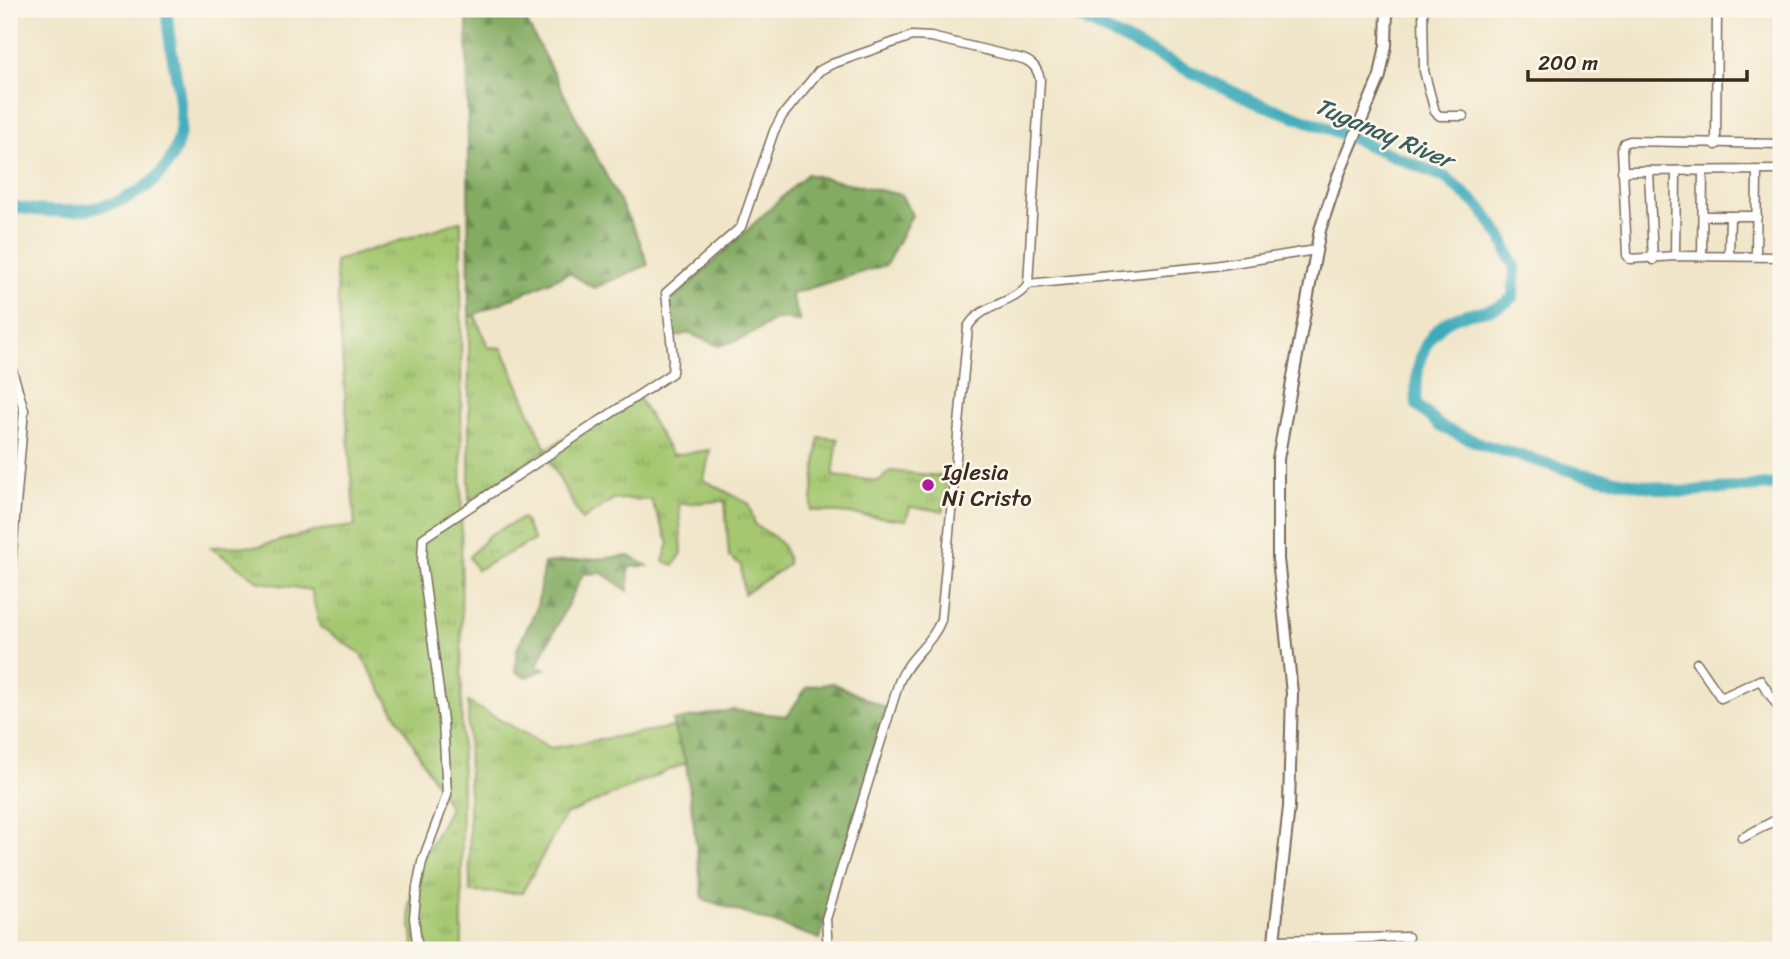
<svg xmlns="http://www.w3.org/2000/svg" width="1790" height="959" font-family="Sriracha,sans-serif">
<defs>
<pattern id="grass-tufts" width="24" height="20" patternUnits="userSpaceOnUse" patternTransform="scale(1.75)"><rect width="24" height="20" fill="#a4c770"/><path d="M3 7l-1-3M5 7V3M7 7l1-3M15 17l-1-3M17 17v-4M19 17l1-3" fill="none" stroke="#87a25b"/></pattern>
<pattern id="forest-firs" width="22" height="20" patternUnits="userSpaceOnUse" patternTransform="scale(1.75)"><rect width="22" height="20" fill="#83ac62"/><path d="M5 1l3.5 6h-7zM16 11l3.5 6h-7z" fill="#6c8c50"/></pattern>
</defs>
<rect width="100%" height="100%" fill="#fbf7ec"/>
<filter id="ink" filterUnits="userSpaceOnUse"><feTurbulence type="fractalNoise" baseFrequency=".0143" numOctaves="2"/><feDisplacementMap in="SourceGraphic" scale="14" xChannelSelector="R" yChannelSelector="G"/><feConvolveMatrix kernelMatrix="1 2 1 2 8 2 1 2 1" color-interpolation-filters="sRGB"/></filter>
<filter id="wash" filterUnits="userSpaceOnUse"><feTurbulence type="fractalNoise" baseFrequency=".00686" numOctaves="4" result="noise"/><feDisplacementMap in="SourceGraphic" scale="28" xChannelSelector="R" yChannelSelector="G"/><feGaussianBlur stdDeviation="1.57" result="paint"/><feColorMatrix in="noise" values="0 0 0 0 0 0 0 0 0 0 0 0 0 0 0 0 0 1.4 0 .05"/><feComposite in="paint" operator="in"/></filter>
<g filter="url(#wash)">
<rect width="100%" height="100%" fill="#f0e5c8"/>
<g fill="url(#grass-tufts)" stroke="#707847" stroke-width="2">
<polygon points="461,221 462,950 414,950 409,907 415,874 450,808 360,653 320,627 311,590 260,582 210,547 260,546 320,530 355,526 335,261"/>
<path d="M475 315 488 347 502 348 546 449 638 397 672 455 710 450 704 480 749 504 755 525C773 535 787 543 788 565L744 594 741 565 729 557 725 501 679 504 682 553 674 565 663 561 669 543 651 500 614 499 582 520 544 451 469 501V317Z"/>
<polygon points="819,437 838,439 833,476 879,481 890,471 948,477 943,511 910,507 906,520 811,510"/>
<polygon points="523,518 534,540 477,570 469,557 489,535"/>
<polygon points="468,702 551,748 673,727 686,763 565,815 522,893 470,892"/>
</g>
<g fill="url(#forest-firs)" stroke="#5f6b40" stroke-width="2">
<polygon points="467,9 520,9 639,239 648,265 594,288 569,273 469,317"/>
<polygon points="807,174 901,195 912,215 886,265 791,294 800,321 777,319 746,337 719,346 688,333 675,337 665,307"/>
<polygon points="630,556 648,566 629,567 628,591 602,573 583,574 536,667 546,669 527,677 515,672 517,649 537,607 544,563"/>
<polygon points="833,683 886,708 820,939 703,899 686,763 672,721 732,710 787,716 807,687"/>
</g>
<g fill="none" stroke-linecap="round" stroke-linejoin="round">
<g stroke="#3cabba" stroke-width="12">
<path d="M1061 9 1252 101 1330 129 1446 178 1481 208 1502 238 1515 269 1513 297C1492 315 1481 308 1457 317 1421 331 1414 371 1417 405L1441 427 1484 445 1582 474 1680 492 1781 484"/>
<path d="M9 205C75 223 177 205 181 121 182 88 167 46 167 9"/>
</g>
</g>
</g>
<g filter="url(#ink)">
<g fill="none" stroke-linecap="round" stroke-linejoin="round">
<defs>
<g id="street">
<polyline points="1423,9 1424,71 1435,112 1440,116 1463,116"/>
<polyline points="1781,144 1630,141 1624,143 1622,149 1627,255 1630,259 1675,256 1781,257"/>
<polyline points="1716,145 1717,9"/>
<polyline points="1622,171 1781,170"/>
<polyline points="1649,171 1653,260"/>
<polyline points="1703,216 1757,216"/>
<polyline points="1675,256 1676,171"/>
<polyline points="1702,256 1703,171"/>
<polyline points="1729,256 1730,216"/>
<polyline points="1756,256 1757,171"/>
<polyline points="1028,284 1214,266 1316,250"/>
<polyline points="9,360 24,410 9,590"/>
<polyline points="1697,663 1721,698 1760,680 1781,711"/>
<polyline points="1742,838 1781,817"/>
<polyline points="1274,940 1408,937"/>
<path d="M418 950 414 918 417 887 422 862 447 795 443 721 422 562 423 538 672 373 673 358 666 293 741 227 774 131 782 116 819 71 832 64 912 36 931 37 1023 59C1033 63 1037 68 1040 79L1028 284C1014 305 980 304 968 327L941 620C932 644 909 657 899 682L826 919 828 950"/>
</g>
<polyline id="secondary" points="1273,950 1289,807 1292,693 1278,559 1278,459 1320,230 1338,176 1380,76 1386,45 1387,9"/>
</defs>
<use href="#street" stroke="#7a6b5a" stroke-width="11"/>
<use href="#secondary" stroke="#7a6b5a" stroke-width="14"/>
<use href="#street" stroke="#fff" stroke-width="8"/>
<use href="#secondary" stroke="#fff" stroke-width="10"/>
</g>
</g>
<circle fill="#b5179e" stroke="#fbf7ec" stroke-width="2.5" cx="928" cy="485" r="7"/>
<g text-anchor="middle" stroke-width="5" stroke-linejoin="round" paint-order="stroke">
<g font-size="23" fill="#3b2a1e" stroke="#fbf7ec" text-anchor="start">
<text x="942" y="480">Iglesia<tspan x="942" dy="26">Ni Cristo</tspan></text>
</g>
<g font-size="24" font-style="italic" fill="#3b5e5c" stroke="#fbf7ec">
<text transform="translate(1384 133) rotate(23)" y="8">Tuganay River</text>
</g>
</g>
<rect width="1790" height="959" fill="none" stroke="#fbf7ec" stroke-width="35"/>
<path d="M1528 70v10h219v-10" fill="none" stroke="#3b2a1e" stroke-width="3.5"/>
<text x="1538" y="70" font-size="21" fill="#3b2a1e" stroke="#fbf7ec" stroke-width="5" paint-order="stroke">200 m</text>
</svg>
